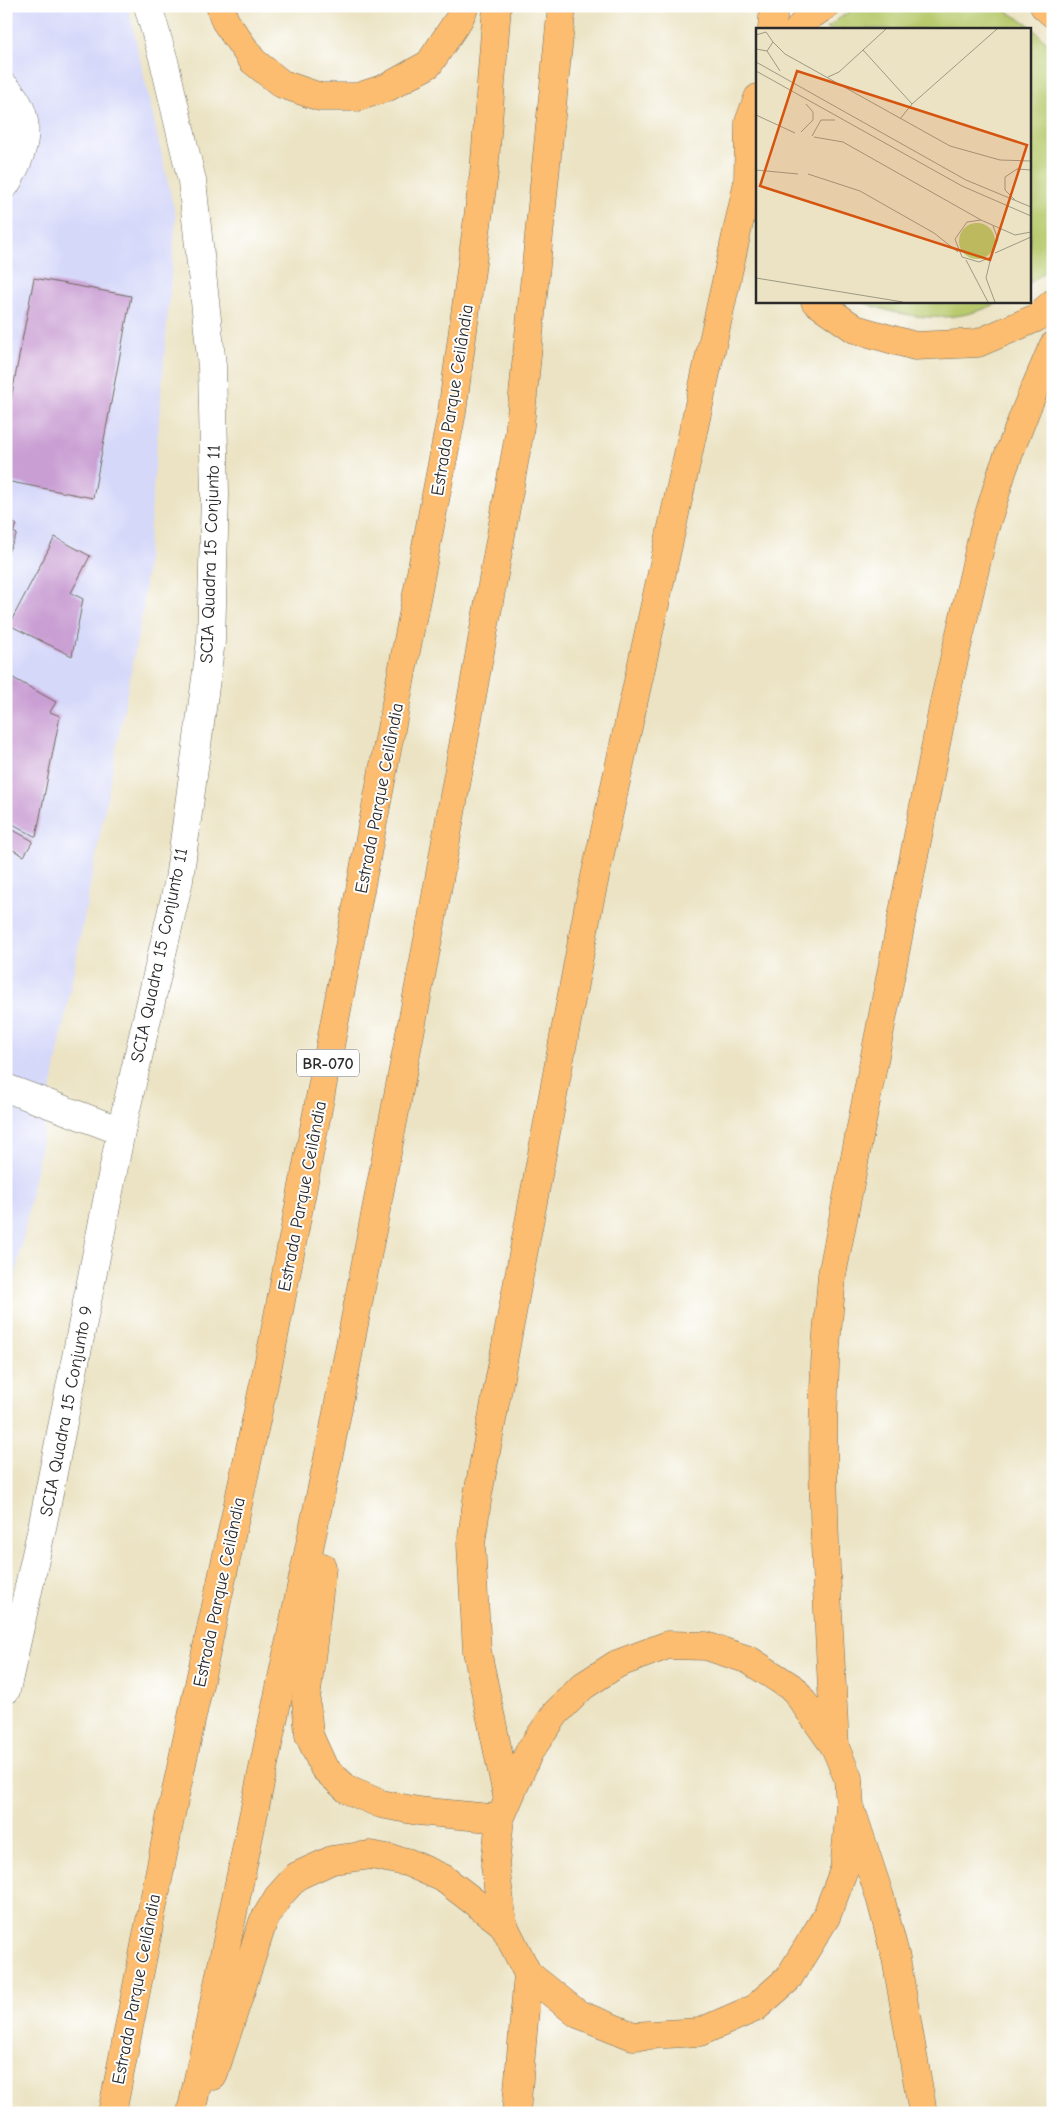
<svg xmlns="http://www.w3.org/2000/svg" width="1059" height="2119" font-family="'Comic Neue',sans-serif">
<rect width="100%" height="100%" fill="#fff"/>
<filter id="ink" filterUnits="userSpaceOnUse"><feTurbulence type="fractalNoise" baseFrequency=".02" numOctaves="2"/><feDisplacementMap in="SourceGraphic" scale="10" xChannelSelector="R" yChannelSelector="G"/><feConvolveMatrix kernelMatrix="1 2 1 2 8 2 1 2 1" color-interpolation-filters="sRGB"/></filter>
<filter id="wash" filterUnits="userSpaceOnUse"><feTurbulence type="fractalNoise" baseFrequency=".0096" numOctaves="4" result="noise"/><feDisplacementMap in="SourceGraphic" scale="20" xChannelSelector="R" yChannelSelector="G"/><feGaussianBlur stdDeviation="1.12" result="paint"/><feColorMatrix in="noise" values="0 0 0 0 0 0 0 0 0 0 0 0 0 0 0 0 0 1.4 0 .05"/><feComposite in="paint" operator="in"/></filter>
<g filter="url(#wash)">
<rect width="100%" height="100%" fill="#ebe3c3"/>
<polygon fill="#d5d8f9" points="6,6 128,6 176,218 143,609 6,1327"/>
<g fill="#b8ca6e" stroke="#727a4c">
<polygon points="860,6 998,6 1028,24 1053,48 1053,261 1041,275 1030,283 1030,29 826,29 841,17"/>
<path d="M859 301H1001C956 326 905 319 859 301Z"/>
</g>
<g id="blocks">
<g fill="#c99ed3">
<polygon points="34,278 131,296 93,498 6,481 6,425"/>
<polygon points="6,519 17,525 13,532 17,534 6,556"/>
<polygon points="55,537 90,556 71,593 83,599 72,656 9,625"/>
<polygon points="6,674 56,702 50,712 60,716 36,837 6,820"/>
<polygon points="6,826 33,841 24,856 6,846"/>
</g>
</g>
</g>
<g filter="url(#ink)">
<use href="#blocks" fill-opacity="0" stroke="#6e6b60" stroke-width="1"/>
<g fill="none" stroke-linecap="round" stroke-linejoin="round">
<defs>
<g id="minor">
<path d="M6 88C36 118 25 152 6 184"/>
<polyline points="6,1088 121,1131"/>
<polyline points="6,1690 43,1523 121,1131 179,880 211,641 215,494 212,366 192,181 164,61 148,6"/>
</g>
<g id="major">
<polyline points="1044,6 1053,14"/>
<polyline points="772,29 774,6"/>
<polyline points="799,29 808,17 825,6"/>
<polyline points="753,199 748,182 749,122 758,98"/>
<polyline points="815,301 855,329 915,346 978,343 1036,318 1053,303"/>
<polygon points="668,1645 706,1646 749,1660 794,1689 835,1747 848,1778 850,1807 844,1870 826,1917 788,1979 755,2008 700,2032 633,2036 578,2014 528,1974 503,1924 495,1865 500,1819 529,1752 556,1713 583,1686 617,1664"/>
<path d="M835 1747C829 1620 819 1493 825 1366 826 1336 830 1305 832 1275L944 703 983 534 1003 469 1027 407 1053 346"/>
<polyline points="508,1800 477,1651 471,1544 478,1494 589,904 748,182"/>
<polyline points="854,1818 880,1897 896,1958 923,2113"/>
<polyline points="516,2113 528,1974"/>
</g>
<g id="highway">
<polyline points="220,6 225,21 253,61 282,84 320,97 358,97 388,87 429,64 459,19 465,6"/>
<polyline points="322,1567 306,1700 309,1735 324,1768 348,1790 381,1804 418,1811 500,1819"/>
<polyline points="213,2076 263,1922 278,1897 297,1876 332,1860 371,1855 407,1862 443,1878 503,1924"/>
<polyline points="112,2113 171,1814 273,1342 452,412 484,173 497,6"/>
<polyline points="191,2113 331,1444 431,924 519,435 562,6"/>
</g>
</defs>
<use href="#minor" stroke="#6e6b60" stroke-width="29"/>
<use href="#major" stroke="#6e6b60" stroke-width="29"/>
<use href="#highway" stroke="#6e6b60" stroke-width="29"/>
<use href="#minor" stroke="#fff" stroke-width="28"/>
<use href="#major" stroke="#fcbd6f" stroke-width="28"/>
<use href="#highway" stroke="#fcbd6f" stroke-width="28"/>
</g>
</g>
<g text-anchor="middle" stroke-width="4" stroke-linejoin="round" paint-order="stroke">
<rect fill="#fff" stroke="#6b6b6b" stroke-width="1" x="297" y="1049.5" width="62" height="27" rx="4"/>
<g font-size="16" font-weight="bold" fill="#2b2b2b">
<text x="328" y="1069">BR-070</text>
</g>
<g font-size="18" fill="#2b2b2b" stroke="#fff">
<text transform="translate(452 400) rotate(-81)" y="6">Estrada Parque Ceilândia</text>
<text transform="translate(210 554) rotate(-88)" y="6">SCIA Quadra 15 Conjunto 11</text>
<text transform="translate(379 798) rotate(-79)" y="6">Estrada Parque Ceilândia</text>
<text transform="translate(159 955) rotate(-78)" y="6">SCIA Quadra 15 Conjunto 11</text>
<text transform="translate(302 1196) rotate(-79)" y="6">Estrada Parque Ceilândia</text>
<text transform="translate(66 1411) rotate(-79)" y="6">SCIA Quadra 15 Conjunto 9</text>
<text transform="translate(219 1592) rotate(-78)" y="6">Estrada Parque Ceilândia</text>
<text transform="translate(136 1989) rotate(-79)" y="6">Estrada Parque Ceilândia</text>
</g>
</g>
<g transform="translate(756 28)">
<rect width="275" height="275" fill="#ebe3c3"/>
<path d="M203 213a18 18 0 1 1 36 0a18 18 0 1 1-36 0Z" fill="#b8ca6e"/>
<path fill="none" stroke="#9e9986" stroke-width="1" d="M0 7 10 4 17 14 11 23 0 21M17 14 29 26 194 118 244 132 275 133M107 22 156 76M11 23 24 43M0 34 210 152 275 179M0 43 206 158 275 188M72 49 83 44 130 1M0 87 39 105M144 91 156 76 241 1M45 104 57 92V84L50 76M56 108 65 92H79M58 109 87 114 225 192M0 142 42 146M52 146 104 163 178 205 202 224M259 172 249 162V149L261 141 275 142M237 198 242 211 235 229 223 234 206 229 199 211 211 194 225 192 259 207 275 204M239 225 275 209M235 229 230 250 239 274M210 232 232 274M0 250 147 274"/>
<path fill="#d5540f" fill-opacity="0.15" stroke="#d5540f" stroke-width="2.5" d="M41 43 271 117 234 232 4 158Z"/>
<rect width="275" height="275" fill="none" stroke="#2b2b2b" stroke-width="2.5"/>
</g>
<rect width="1059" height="2119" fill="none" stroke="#fff" stroke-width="25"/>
</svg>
